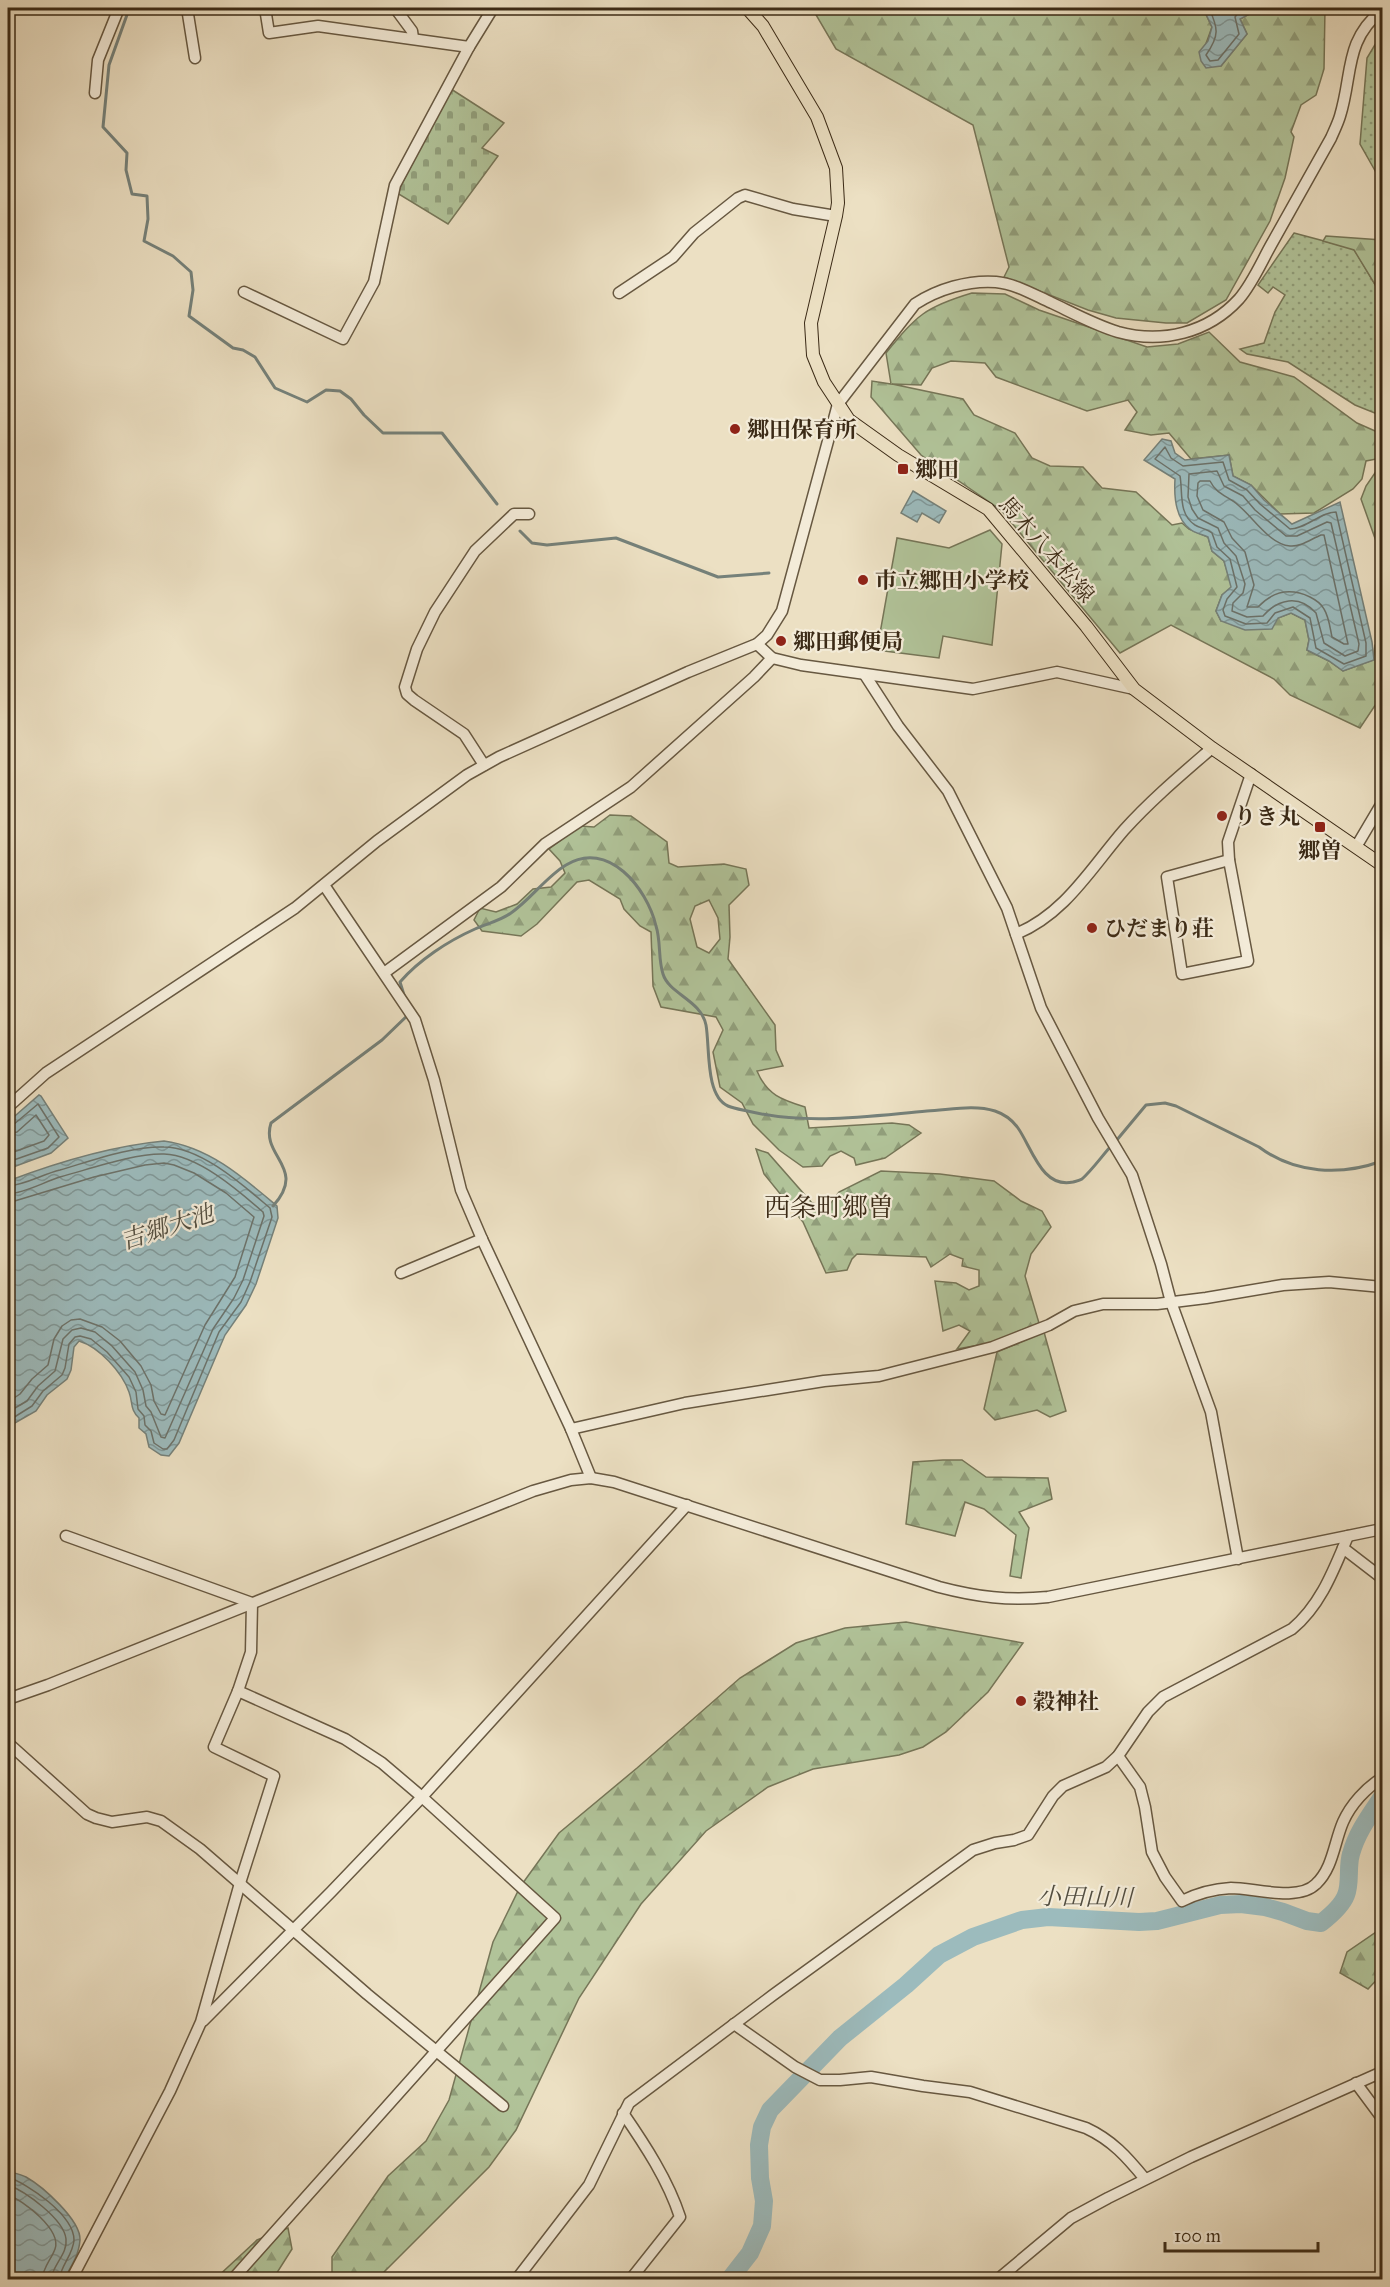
<svg xmlns="http://www.w3.org/2000/svg" width="1390" height="2287" font-family="'IM FELL Great Primer','Noto Serif JP',serif">
<defs>
<pattern id="grass-dots" width="8" height="8" patternUnits="userSpaceOnUse" patternTransform="scale(1.5)"><rect width="8" height="8" fill="#b1c399"/><path d="M2 2h.1M6 6h.1" fill="none" stroke="#919f7c" stroke-width="1.8" stroke-linecap="round"/></pattern>
<pattern id="forest-firs" width="22" height="20" patternUnits="userSpaceOnUse" patternTransform="scale(1.5)"><rect width="22" height="20" fill="#b1c399"/><path d="M5 1l3.5 6h-7zM16 11l3.5 6h-7z" fill="#919f7c"/></pattern>
<pattern id="cemetery-stones" width="16" height="16" patternUnits="userSpaceOnUse" patternTransform="scale(1.5)"><rect width="16" height="16" fill="#b1c399"/><path d="M2 7V4a2 2 0 0 1 4 0v3zM10 15v-3a2 2 0 0 1 4 0v3z" fill="#919f7c"/></pattern>
<pattern id="water-waves" width="16" height="10" patternUnits="userSpaceOnUse" patternTransform="scale(1.5)"><rect width="16" height="10" fill="#9cbbbd"/><path d="M0 5q4-4 8 0t8 0" fill="none" stroke="#809899"/></pattern>
</defs>
<rect width="100%" height="100%" fill="#ece0c3"/>
<filter id="stains"><feTurbulence type="fractalNoise" baseFrequency=".00333" numOctaves="4"/><feColorMatrix values="0 0 0 0 .2 0 0 0 0 .09 0 0 0 0 .02 0 0 0 .5 -.17"/></filter>
<radialGradient id="worn" r=".72"><stop offset=".6" stop-color="#630" stop-opacity="0"/><stop offset="1" stop-color="#630" stop-opacity=".3"/></radialGradient>
<g fill="url(#grass-dots)" stroke="#767658" stroke-width="1.5">
<polygon points="1382,33 1382,183 1360,144 1367,58"/>
<polygon points="1294,233 1354,249 1382,296 1382,416 1355,405 1288,362 1247,354 1240,349 1264,343 1275,312 1285,295 1273,287 1268,293 1258,285"/>
</g>
<g fill="url(#forest-firs)" stroke="#767658" stroke-width="1.5" fill-rule="evenodd">
<polygon points="812,8 1203,8 1212,27 1204,49 1221,66 1247,34 1240,19 1255,11 1254,8 1325,8 1324,69 1316,95 1301,105 1291,132 1294,137 1285,178 1270,221 1226,300 1187,323 1166,323 1116,318 1088,310 1004,277 1009,267 973,125 836,49"/>
<polygon points="1326,236 1382,240 1382,296 1354,250 1323,241"/>
<path d="M972 293 1005 294 1039 310 1147 347 1178 344 1209 332 1240 362 1294 377 1357 423 1382 434V458L1366 461 1362 479 1353 489 1314 513 1280 514 1251 485 1233 476 1229 455 1191 459 1169 433 1151 435 1125 430 1137 412 1128 400 1087 411 996 377 985 363 951 361 932 368 921 385 892 384 963 399 974 415 1015 433 1032 458 1050 466 1083 467 1102 488 1136 492 1172 525 1182 523 1189 529 1208 537 1212 551 1224 561 1232 587 1222 595 1216 611 1221 621 1278 618 1291 613 1305 620 1309 640 1307 650 1329 661 1343 671 1373 660 1375 645 1382 643V695L1360 728 1290 695 1274 679 1171 625 1120 653 1001 510 921 455 871 397 872 381 891 384 886 353C917 315 925 307 972 293Z"/>
<polygon points="1379,467 1382,467 1382,558 1361,499 1366,486"/>
<path d="M610 815 631 816 667 842 669 863 678 867 724 864 746 869 749 885 729 905 730 937 728 959 775 1025 776 1050 783 1066 757 1071C767 1095 782 1100 805 1107L809 1128 892 1123 909 1125 921 1133 885 1158 856 1165 854 1158 841 1151 830 1156 822 1166 803 1167 779 1150 753 1124 742 1103 720 1087 713 1052 723 1030 716 1017 661 1007 653 986 651 932 640 926 624 909 620 899 589 880 577 882 537 924 521 936 482 931 474 920 480 908 496 912 517 904 533 889 551 887 565 873 560 861 549 849 580 826 594 827ZM709 900 718 918 720 939 709 953 697 947 690 919 695 906Z"/>
<polygon points="756,1149 768,1153 812,1203 828,1207 839,1192 881,1171 940,1174 994,1181 1021,1201 1042,1211 1051,1227 1031,1254 1025,1276 1039,1323 990,1343 957,1349 970,1331 959,1325 943,1331 935,1281 956,1283 969,1290 979,1286 979,1270 962,1266 963,1259 950,1254 931,1267 926,1257 857,1254 852,1259 847,1270 826,1273 803,1222 764,1174"/>
<polygon points="1044,1332 1066,1411 1050,1417 1037,1410 995,1420 984,1409 997,1352"/>
<polygon points="943,1460 962,1460 986,1477 1048,1478 1052,1499 1019,1512 1029,1528 1021,1578 1010,1576 1016,1535 984,1509 965,1502 955,1536 906,1524 913,1462"/>
<polygon points="906,1622 1023,1643 988,1692 946,1732 923,1747 899,1755 813,1769 768,1787 706,1831 641,1904 579,1998 516,2130 489,2167 377,2279 332,2280 332,2257 388,2176 426,2141 449,2100 493,1942 520,1887 559,1833 637,1768 740,1678 796,1643 845,1628"/>
<polygon points="1382,1928 1382,1974 1368,1989 1340,1973 1347,1952"/>
<polygon points="288,2228 292,2249 273,2279 214,2280 257,2240"/>
</g>
<polygon fill="url(#cemetery-stones)" stroke="#767658" stroke-width="1.5" points="451,89 504,123 482,148 498,156 448,224 397,193"/>
<polygon fill="#b1c399" stroke="#767658" stroke-width="1.5" points="990,530 1002,544 992,645 943,636 939,658 877,650 897,538 949,548"/>
<g fill="url(#water-waves)" stroke="#75817a" stroke-width="1.5">
<polygon points="1203,8 1254,8 1255,11 1240,19 1247,34 1221,66 1206,68 1201,61 1199,52 1208,41 1212,27"/>
<path d="M1162 439 1171 441 1175 453 1185 460 1229 455 1233 476 1251 485 1264 500 1292 524 1340 502 1372 642 1374 660 1343 671 1329 661 1307 650 1309 640 1305 620 1291 613 1278 618 1272 629 1245 630 1221 621 1216 611 1222 595 1231 587 1224 561 1212 551 1208 537C1202 534 1194 533 1190 529 1175 518 1174 495 1175 479L1144 460Z"/>
<polygon points="913,491 946,511 939,523 922,513 917,522 901,513"/>
<polygon points="39,1095 41,1096 68,1138 51,1153 8,1169 8,1122"/>
<path d="M164 1141C209 1147 244 1178 277 1206L278 1218 256 1284 246 1305 225 1335 179 1443 169 1456 161 1455 149 1447 146 1434 139 1428V1418C130 1410 133 1403 129 1392 122 1372 99 1347 79 1341L74 1347 71 1370 67 1379 47 1395 36 1411 8 1427V1181C58 1162 111 1146 164 1141Z"/>
<path d="M8 2171C13 2173 20 2174 26 2177 42 2186 81 2220 80 2240 79 2255 71 2267 64 2279H8Z"/>
</g>
<g fill="none" stroke-linecap="round" stroke-linejoin="round">
<g stroke="#6c726a" stroke-width="1.5">
<path d="M1209 8C1218 28 1220 35 1206 55L1210 61 1218 60 1239 34 1235 17 1238 13 1248 8"/>
<path d="M1165 447 1171 458 1183 466 1223 462 1229 480 1247 490 1260 504 1290 529C1306 529 1320 512 1336 512L1366 643V656L1344 664 1316 648 1310 618 1293 607 1275 613 1267 623 1246 624 1225 616 1223 610 1227 599 1237 587 1230 559 1217 547 1212 533C1207 529 1200 528 1195 525 1178 514 1183 492 1180 476L1155 459Z"/>
<path d="M1217 471 1224 486 1243 496 1255 510 1286 536H1297L1327 522 1331 523 1359 644 1358 651 1345 656 1324 643 1316 613C1299 594 1278 599 1263 616L1247 617 1232 611 1233 603 1243 593 1245 584 1236 556 1224 543 1218 528 1198 518 1192 509 1188 497 1189 474Z"/>
<path d="M1200 481H1210C1217 495 1228 496 1238 505 1253 517 1269 544 1290 546 1301 547 1311 539 1321 535H1324L1348 644H1344L1332 637C1330 628 1329 617 1324 609 1321 603 1316 600 1310 597 1291 588 1273 591 1258 607H1247L1254 585 1245 552 1232 538 1224 522 1203 510 1197 496 1198 483Z"/>
<polyline points="8,1126 13,1125 38,1104 59,1137 48,1148 8,1162"/>
<polyline points="8,1134 17,1132 36,1115 49,1135 44,1141 8,1154"/>
<path d="M8 1186C25 1185 43 1174 60 1170 91 1161 132 1146 164 1147 201 1147 244 1186 270 1208L272 1217 250 1282 241 1302 219 1332 174 1440 167 1449H163L154 1443 151 1431 145 1425 144 1416 138 1409 136 1392 129 1377 107 1352 91 1339 80 1336 75 1337 69 1344 65 1368 62 1375 43 1391 32 1406 8 1421"/>
<path d="M8 1194C25 1193 44 1182 60 1177 90 1169 135 1153 164 1154 198 1155 239 1191 263 1212L264 1216 243 1280 234 1298 213 1329 165 1438 161 1437 151 1412 146 1406 143 1390 135 1372 112 1346 95 1332 81 1328 72 1330 63 1339 55 1371 38 1386 27 1401 8 1412"/>
<polyline points="8,1203 94,1177 145,1165 164,1163 174,1165 194,1173 226,1193 254,1217 235,1277 205,1325 165,1415 161,1414 154,1401 151,1385 141,1366 120,1341 102,1327 80,1319 71,1320 62,1326 54,1339 48,1365 32,1379 20,1394 8,1402"/>
<path d="M8 2177C28 2184 74 2215 74 2240 73 2255 61 2265 59 2280"/>
<path d="M8 2185C25 2191 64 2219 66 2239 68 2254 52 2265 51 2280"/>
<path d="M8 2195C23 2200 62 2230 55 2249 51 2260 43 2267 42 2280"/>
</g>
<g stroke="#75817a" stroke-width="3">
<polyline points="127,8 128,12 109,65 103,127 127,153 126,170 132,194 147,196 148,219 144,241 173,256 191,272 193,290 189,316 233,348 243,350 255,357 275,388 307,402 326,390 340,391 351,399 364,415 383,433 442,433 497,504"/>
<polyline points="520,531 532,543 547,545 616,538 718,577 769,573"/>
<path d="M404 995 400 982C419 960 448 941 475 929 488 923 500 921 511 913 530 900 547 876 566 865 608 839 647 888 656 926 661 941 658 959 663 974 669 994 701 1000 706 1025 710 1047 705 1096 728 1106 735 1109 744 1110 752 1112 809 1125 869 1116 927 1111 949 1110 974 1104 995 1111 1004 1114 1013 1121 1018 1128 1032 1148 1042 1189 1073 1182 1076 1181 1079 1181 1082 1179 1092 1170 1102 1156 1111 1146"/>
<path d="M1116 1141 1146 1105 1165 1103 1176 1106 1259 1147C1295 1174 1341 1176 1382 1161"/>
<path d="M273 1206C308 1167 260 1157 271 1123L382 1040 408 1015"/>
</g>
<path stroke="#9cbbbd" stroke-width="18" d="M729 2280 750 2253 762 2226 764 2201 760 2178 759 2145 762 2127 770 2110 840 2038 906 1985 939 1955 973 1937 1022 1920 1048 1917 1139 1922 1157 1921 1220 1905 1241 1904 1265 1907 1283 1912 1307 1921 1321 1923C1330 1916 1342 1906 1346 1895 1351 1883 1347 1867 1351 1854 1357 1832 1370 1815 1382 1797"/>
<defs>
<g id="minor">
<polyline points="187,8 195,58"/>
<polyline points="265,8 269,33 318,26 469,47"/>
<polyline points="395,8 412,31 413,38"/>
<polyline points="95,93 98,60 119,8"/>
<polyline points="244,292 343,339 374,282 395,185 469,47 493,8"/>
<polyline points="619,293 673,257 694,233 738,198 745,195 793,209 836,216"/>
<polyline points="757,644 772,658 801,665 973,689 1057,672 1134,689"/>
<polyline points="865,675 898,726 948,791 1007,908 1041,1008 1098,1118 1132,1175 1161,1264 1171,1302 1211,1412 1238,1559"/>
<polyline points="484,765 464,734 414,700 407,694 405,687 417,649 435,612 475,551 514,514 529,514"/>
<polyline points="1356,847 1382,803"/>
<polygon points="1229,860 1248,961 1182,974 1167,877"/>
<polyline points="1229,860 1228,842 1251,774"/>
<polyline points="324,885 415,1020 434,1080 461,1190 482,1239 571,1429 591,1478"/>
<path d="M1016 934C1065 914 1091 868 1124 830 1151 800 1182 774 1212 748"/>
<polyline points="384,973 501,887 545,844 631,787 754,677 772,658"/>
<path d="M8 1107 46 1073 295 908 377 841 467 775 499 757 688 672 757 644 767 635 782 611 838 404 915 304C938 289 968 280 996 282 1016 284 1034 295 1052 303 1073 313 1095 325 1118 332 1162 344 1208 333 1239 299 1252 284 1261 263 1271 245 1291 209 1311 173 1331 138 1334 131 1338 123 1340 116 1353 74 1344 41 1382 10"/>
<polyline points="401,1273 482,1239"/>
<polyline points="571,1429 685,1403 824,1381 879,1376 993,1347 1049,1325 1074,1311 1103,1304 1157,1304 1206,1298 1283,1285 1329,1282 1382,1287"/>
<polyline points="66,1536 252,1603 251,1652 238,1691 214,1747 274,1776 240,1883 201,2022 170,2091 71,2280"/>
<polyline points="1343,1548 1382,1578"/>
<path d="M8 1699 48 1685 533 1491 571 1480 591 1478 614 1482 939 1587C977 1597 1009 1601 1048 1597L1382 1529"/>
<polyline points="8,1743 87,1814 96,1818 112,1822 147,1817 161,1821 200,1849 367,1994 503,2106"/>
<path d="M1118 1756 1140 1787 1145 1807 1152 1852 1165 1877 1182 1901C1198 1893 1213 1889 1231 1888 1254 1888 1298 1902 1316 1884 1333 1868 1334 1843 1343 1822 1351 1804 1366 1788 1382 1778"/>
<polyline points="203,2021 331,1892 422,1797 687,1505"/>
<path d="M734 2024 795 2067 820 2080H840L871 2077 923 2086 970 2092 1086 2128C1112 2140 1127 2157 1145 2179"/>
<polyline points="1356,2083 1382,2118"/>
<path d="M623 2113C645 2145 668 2180 680 2217L630 2280"/>
<polyline points="232,2280 555,1918 422,1797 382,1763 345,1739 238,1691"/>
<path d="M516 2280 589 2185 629 2103 773 1995 973 1850 995 1843 1014 1840 1028 1835 1053 1796 1063 1786 1106 1767 1118 1756 1148 1712 1163 1697 1292 1629C1321 1605 1334 1569 1348 1536"/>
<polyline points="997,2280 1071,2218 1108,2198 1191,2157 1382,2072"/>
</g>
<polyline id="major" points="747,8 763,26 817,117 836,168 838,203 836,216 811,323 813,355 824,382 849,420 898,455 988,509 1086,626 1134,689 1212,748 1382,865"/>
</defs>
<use href="#minor" stroke="#675841" stroke-width="13"/>
<use href="#major" stroke="#3b2a16" stroke-width="14"/>
<use href="#minor" stroke="#f3ebd8" stroke-width="10"/>
<use href="#major" stroke="#ece0c3" stroke-width="12"/>
</g>
<g fill="#8f2418" stroke="#f3ebd8" stroke-width="2">
<circle cx="735" cy="429" r="6"/>
<rect x="897" y="463" width="12" height="12" rx="3"/>
<circle cx="863" cy="580" r="6"/>
<circle cx="781" cy="641" r="6"/>
<circle cx="1222" cy="816" r="6"/>
<rect x="1314" y="821" width="12" height="12" rx="3"/>
<circle cx="1092" cy="928" r="6"/>
<circle cx="1021" cy="1701" r="6"/>
</g>
<g text-anchor="middle" stroke-width="4.5" stroke-linejoin="round" paint-order="stroke">
<g font-size="22" font-weight="bold" fill="#3b2a16" stroke="#f3ebd8" text-anchor="start">
<text x="747" y="437">郷田保育所</text>
<text x="915" y="477">郷田</text>
<text x="875" y="588">市立郷田小学校</text>
<text x="793" y="649">郷田郵便局</text>
<text x="1234" y="824">りき丸</text>
<text x="1320" y="858" text-anchor="middle">郷曽</text>
<text x="1104" y="936">ひだまり荘</text>
<text x="1033" y="1709">穀神社</text>
</g>
<g font-size="22" fill="#3b2a16" stroke="#f3ebd8">
<text transform="translate(1047 549) rotate(49)" y="8">馬木八本松線</text>
</g>
<g font-size="24" font-style="italic" fill="#534e40" stroke="#f3ebd8">
<text transform="translate(167 1227) rotate(-18)" y="8">吉郷大池</text>
<text transform="translate(1085 1897) rotate(1)" y="8">小田山川</text>
</g>
<g font-size="26" fill="#3b2a16" stroke="#f3ebd8">
<text x="829" y="1216">西条町郷曽</text>
</g>
</g>
<rect width="1390" height="2287" fill="none" stroke="#ece0c3" stroke-width="30"/>
<rect x="9" y="9" width="1372" height="2269" fill="none" stroke="#3b2a16" stroke-width="3"/>
<rect x="15" y="15" width="1360" height="2257" fill="none" stroke="#3b2a16" stroke-width="1.5"/>
<path d="M1165 2242v9h153v-9" fill="none" stroke="#3b2a16" stroke-width="3"/>
<text x="1174" y="2242" font-size="18" fill="#3b2a16" stroke="#f3ebd8" stroke-width="4.5" paint-order="stroke">100 m</text>
<rect width="100%" height="100%" filter="url(#stains)"/>
<rect width="100%" height="100%" fill="url(#worn)"/>
</svg>
